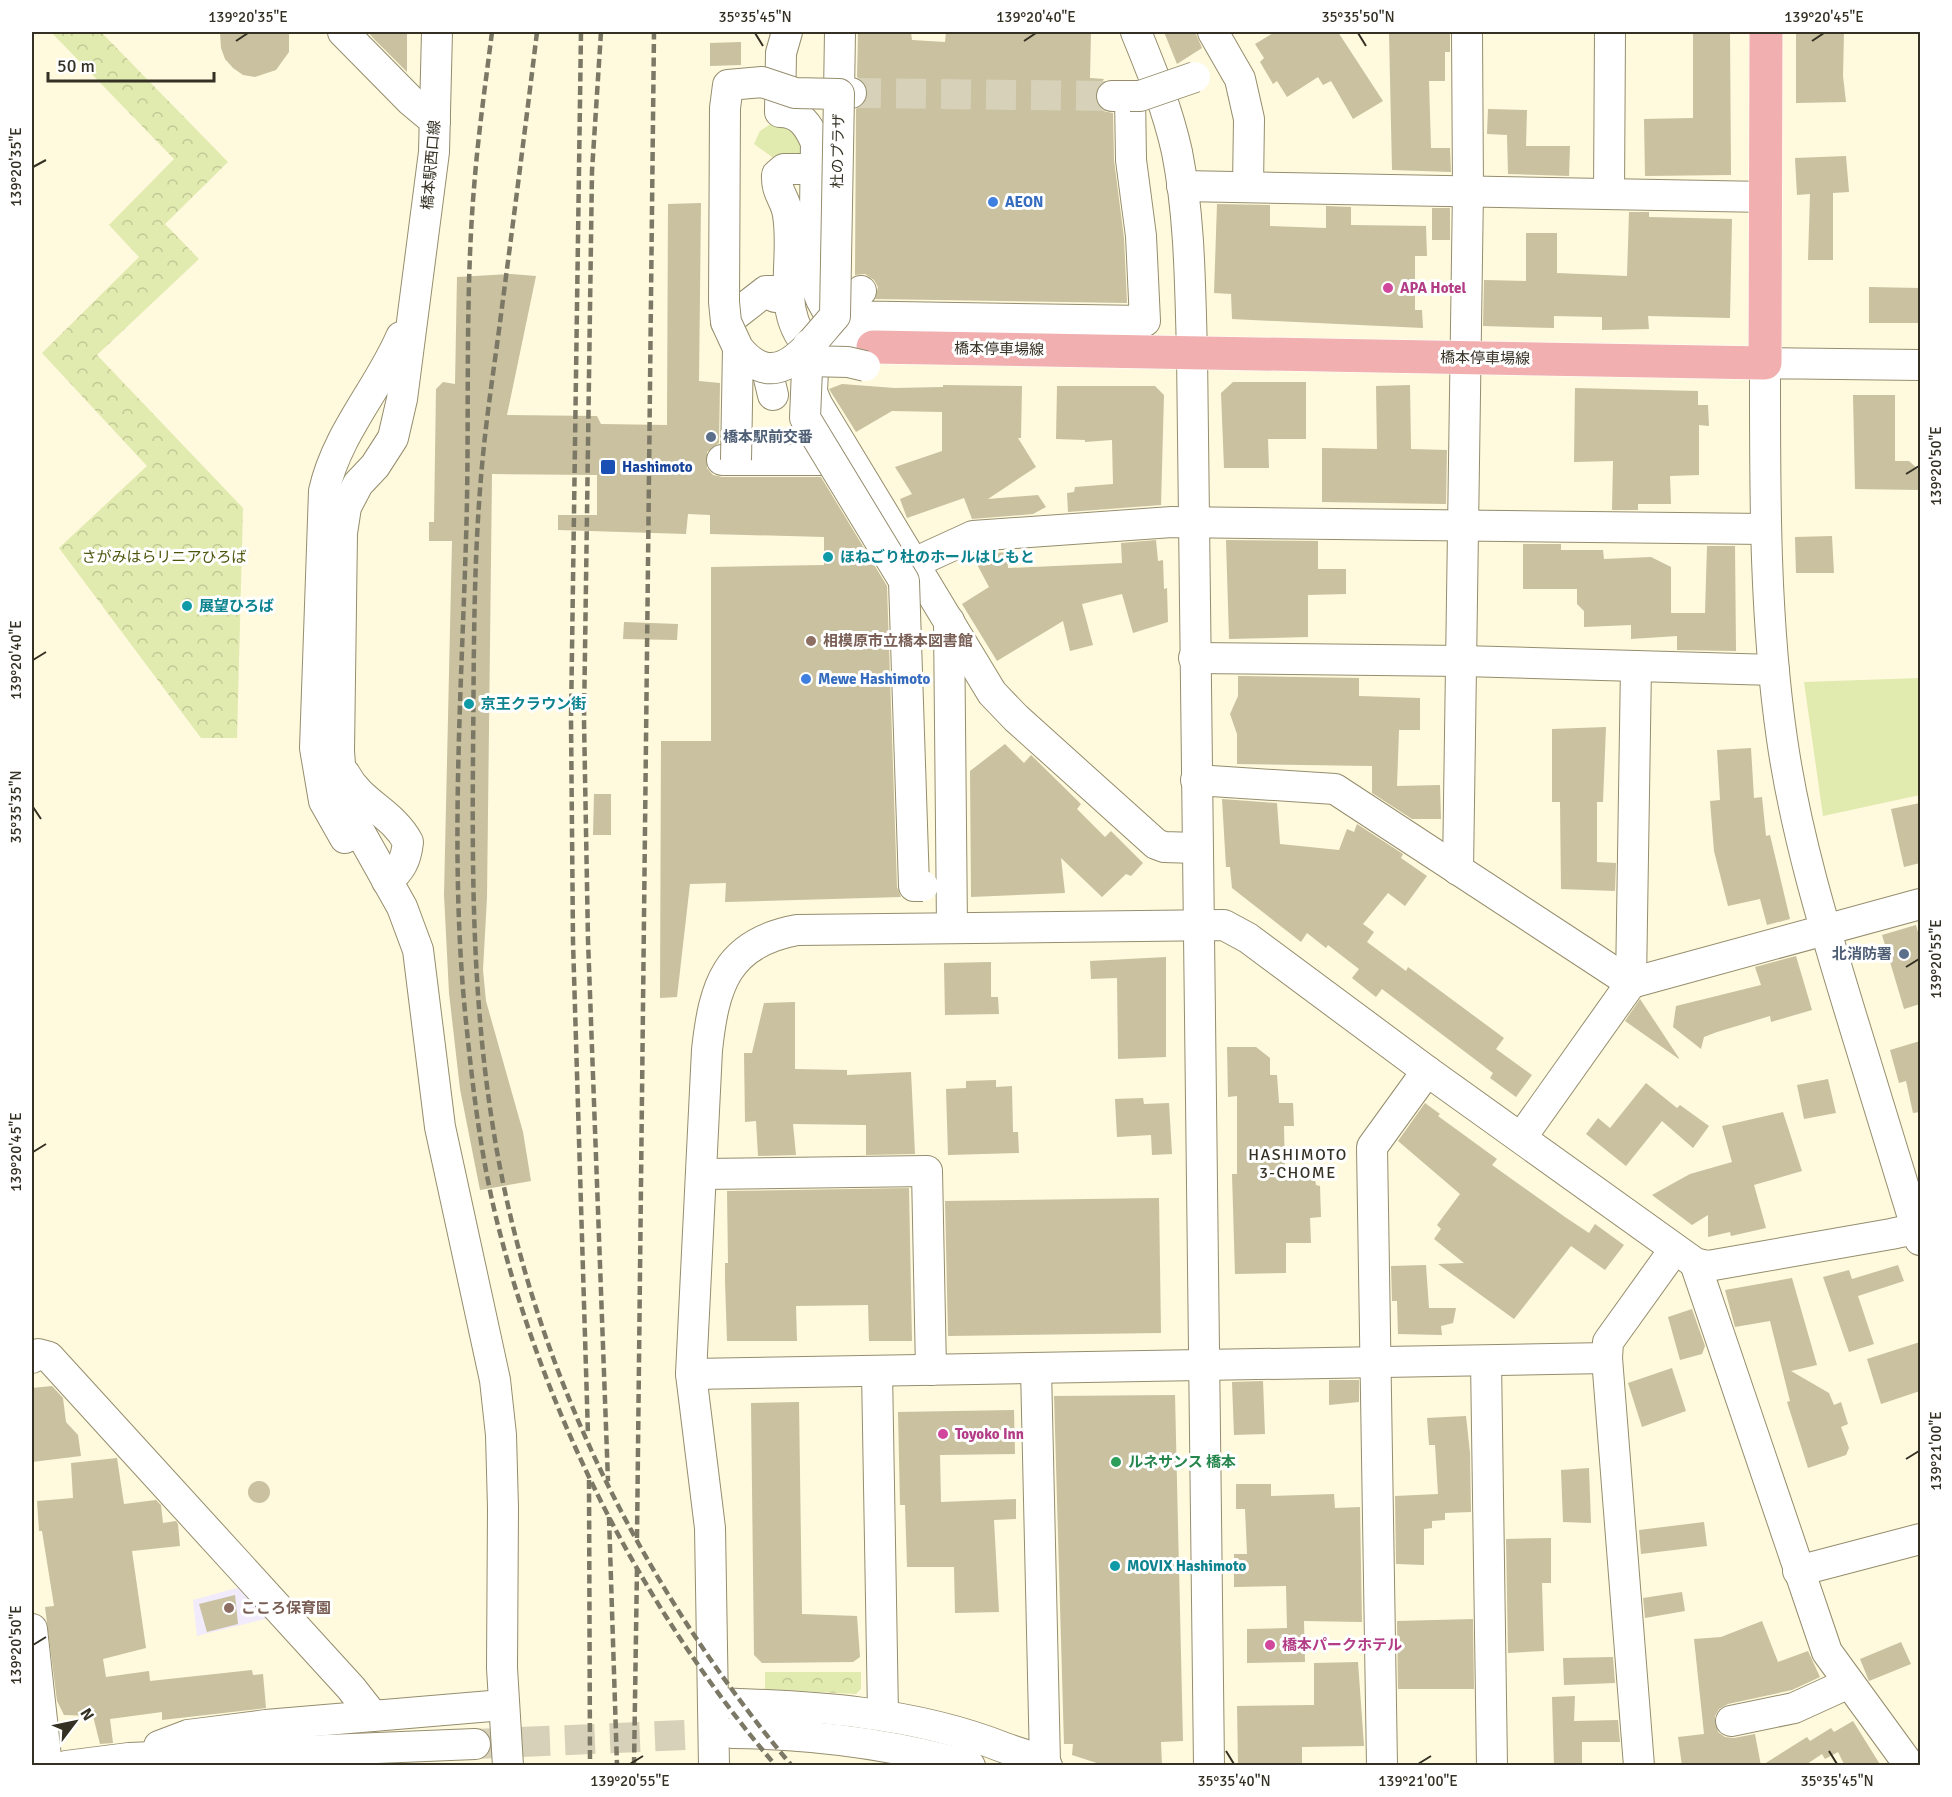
<svg xmlns="http://www.w3.org/2000/svg" width="1952" height="1797" font-family="Signika,'Noto Sans JP',sans-serif">
<defs>
<pattern id="park-crowns" width="20" height="18" patternUnits="userSpaceOnUse" patternTransform="scale(1.5)"><rect width="20" height="18" fill="#e1eaaf"/><path d="M2 6a3 3 0 1 1 6 0M12 15a3 3 0 1 1 6 0" fill="none" stroke="#c2c996"/></pattern>
</defs>
<rect width="100%" height="100%" fill="#fff9dd"/>
<polygon fill="#f1ebfc" points="244,1586 273,1617 197,1636 193,1600"/>
<g fill="#e1eaaf">
<polygon points="772,123 801,132 806,156 775,159 754,144 760,131"/>
<polygon points="1920,678 1920,795 1823,816 1804,682"/>
</g>
<g fill="url(#park-crowns)">
<polygon points="51,32 101,32 228,162 165,224 199,259 97,355 243,508 237,738 201,738 59,548 147,466 42,353 139,257 109,225 174,159"/>
<polygon points="765,1672 861,1672 861,1689 856,1694 765,1689"/>
</g>
<g fill="#c9c19f">
<polygon points="220,32 289,32 289,52 276,70 255,77 243,75 233,68 225,59 221,48"/>
<polygon points="368,32 407,32 407,72 375,40"/>
<polygon points="858,32 911,32 912,40 945,42 946,32 1091,32 1090,78 1104,79 1097,88 1095,97 1103,111 1113,113 1114,160 1124,238 1127,303 875,299 878,287 874,280 865,274 855,275 856,109 866,101 868,92 865,83 857,77"/>
<polygon points="1164,32 1195,32 1202,48 1177,64"/>
<polygon points="1275,32 1338,32 1383,101 1353,119 1331,81 1323,85 1318,77 1287,97 1277,81 1273,84 1260,62 1264,58 1255,44"/>
<polygon points="1693,32 1730,32 1731,175 1645,176 1644,119 1693,118"/>
<polygon points="1796,32 1844,32 1843,76 1846,102 1796,103"/>
<polygon points="1389,33 1450,33 1450,52 1445,52 1445,81 1429,81 1431,148 1450,148 1451,172 1392,170"/>
<polygon points="741,42 741,65 710,66 710,43"/>
<polygon points="1488,109 1527,110 1526,146 1570,146 1569,176 1508,174 1507,135 1487,134"/>
<polygon points="1846,156 1849,192 1833,193 1833,260 1808,260 1810,194 1797,195 1795,158"/>
<polygon points="701,203 699,381 720,383 719,443 707,452 707,468 713,475 722,477 821,477 887,586 897,887 901,897 725,902 726,883 690,884 677,997 660,998 661,741 711,741 711,567 824,565 824,537 710,534 710,515 688,514 686,534 558,530 558,515 597,515 597,475 492,474 487,897 483,970 486,1001 523,1132 531,1181 480,1190 460,1089 449,993 444,895 452,541 429,541 429,522 434,522 436,389 443,382 455,384 457,277 511,274 536,276 507,415 597,416 601,424 667,425 668,204"/>
<polygon points="1217,204 1270,205 1270,226 1326,228 1326,206 1351,207 1351,225 1426,226 1427,256 1415,256 1415,310 1422,310 1423,328 1232,319 1231,294 1214,293"/>
<rect x="1432" y="208" width="18" height="32"/>
<polygon points="1629,212 1649,212 1649,217 1732,219 1730,318 1648,316 1649,329 1602,330 1602,317 1554,316 1554,328 1483,326 1484,280 1526,281 1526,233 1557,233 1557,273 1627,276"/>
<polygon points="1869,287 1920,288 1920,323 1869,323"/>
<polygon points="1233,382 1306,382 1306,439 1268,439 1269,468 1224,468 1221,393"/>
<polygon points="842,384 895,388 943,387 943,385 1022,386 1021,438 1018,438 1036,467 988,499 1038,495 1046,507 1033,514 972,519 964,498 907,518 900,499 912,494 895,467 942,451 942,412 892,411 856,432 829,389"/>
<polygon points="1410,385 1411,449 1447,450 1446,504 1322,502 1322,448 1377,449 1376,386"/>
<polygon points="1057,386 1155,386 1164,395 1161,505 1068,512 1067,493 1074,492 1075,487 1113,484 1112,440 1085,442 1085,440 1056,439"/>
<polygon points="1575,388 1698,391 1698,405 1708,405 1709,426 1699,425 1699,475 1670,476 1671,504 1638,504 1638,510 1612,510 1613,461 1574,462"/>
<polygon points="1853,395 1895,395 1895,461 1909,461 1920,471 1920,490 1855,489"/>
<polygon points="1832,536 1834,573 1796,573 1795,537"/>
<polygon points="1156,540 1158,561 1163,560 1164,589 1167,588 1168,622 1133,633 1122,594 1082,604 1093,645 1070,651 1063,621 997,661 962,604 989,587 972,555 1007,552 1008,568 1122,563 1121,543"/>
<polygon points="1226,540 1318,541 1318,569 1346,569 1346,594 1308,595 1308,637 1229,639"/>
<polygon points="1523,544 1561,544 1561,550 1603,550 1604,559 1651,557 1671,567 1671,613 1705,613 1707,546 1735,546 1736,651 1677,650 1677,636 1631,639 1631,625 1584,627 1584,611 1577,604 1577,589 1523,589"/>
<polygon points="624,622 678,624 677,640 623,639"/>
<polygon points="1238,676 1359,678 1359,696 1420,698 1420,730 1399,730 1397,786 1440,785 1441,819 1412,819 1372,793 1372,766 1237,764 1237,734 1230,714 1238,696"/>
<polygon points="1606,727 1603,802 1597,802 1597,862 1616,863 1615,891 1561,889 1560,802 1552,802 1552,729"/>
<polygon points="1005,744 1024,763 1031,755 1081,804 1077,809 1105,837 1111,831 1143,863 1131,876 1126,874 1102,897 1061,858 1065,893 971,897 970,771"/>
<polygon points="1751,748 1754,798 1762,797 1766,836 1770,835 1790,919 1767,925 1760,899 1728,906 1714,851 1710,801 1720,800 1717,750"/>
<polygon points="594,794 611,794 611,835 593,835"/>
<polygon points="1222,799 1277,803 1280,844 1339,850 1347,829 1354,832 1357,824 1403,854 1401,858 1427,876 1405,906 1388,893 1363,924 1374,932 1367,942 1406,971 1408,967 1504,1038 1496,1049 1532,1075 1516,1097 1490,1078 1493,1073 1382,989 1376,997 1352,978 1359,969 1328,945 1326,948 1307,933 1301,942 1232,888 1230,867 1226,867"/>
<polygon points="1920,803 1920,863 1904,867 1891,809"/>
<polygon points="1916,925 1920,939 1920,1004 1904,1009 1882,935"/>
<polygon points="1796,956 1812,1010 1771,1022 1770,1016 1717,1032 1704,1037 1701,1049 1673,1027 1676,1006 1761,985 1755,967"/>
<polygon points="1166,957 1166,1057 1118,1059 1117,978 1091,979 1090,961"/>
<polygon points="991,962 991,997 998,997 999,1014 945,1015 944,963"/>
<polygon points="1640,999 1679,1058 1679,1059 1625,1021"/>
<polygon points="795,1002 795,1069 847,1070 847,1075 911,1072 915,1154 866,1155 866,1125 793,1124 796,1155 758,1156 756,1121 745,1122 744,1053 752,1053 764,1003"/>
<polygon points="1920,1041 1920,1112 1913,1113 1906,1081 1899,1083 1890,1050"/>
<polygon points="1227,1047 1256,1047 1270,1058 1270,1075 1277,1075 1279,1103 1293,1103 1294,1126 1284,1126 1285,1174 1314,1173 1316,1185 1320,1186 1321,1217 1310,1218 1311,1243 1286,1243 1286,1273 1235,1274 1232,1174 1237,1174 1237,1096 1228,1097"/>
<polygon points="1828,1079 1836,1113 1804,1119 1797,1085"/>
<polygon points="996,1080 996,1087 1012,1086 1013,1132 1018,1132 1019,1153 948,1155 946,1089 966,1088 966,1081"/>
<polygon points="1646,1083 1677,1108 1680,1105 1709,1126 1693,1148 1662,1121 1626,1166 1586,1134 1598,1118 1610,1128"/>
<polygon points="1143,1098 1144,1104 1169,1103 1172,1154 1152,1155 1151,1135 1117,1137 1115,1099"/>
<polygon points="1425,1103 1440,1114 1438,1116 1497,1159 1492,1165 1565,1217 1589,1233 1595,1224 1624,1245 1605,1270 1571,1246 1514,1319 1438,1264 1464,1263 1434,1239 1441,1229 1437,1225 1460,1194 1398,1141"/>
<polygon points="1783,1112 1802,1171 1754,1185 1766,1228 1731,1236 1730,1232 1708,1237 1708,1215 1692,1225 1652,1195 1690,1174 1732,1162 1722,1126"/>
<polygon points="909,1188 912,1341 869,1341 868,1305 796,1306 797,1341 727,1341 725,1281 725,1263 728,1263 727,1191"/>
<polygon points="1159,1198 1161,1333 948,1336 945,1201"/>
<polygon points="1426,1265 1429,1308 1456,1308 1453,1323 1441,1326 1442,1335 1398,1334 1397,1301 1392,1301 1391,1266"/>
<polygon points="1898,1265 1904,1281 1858,1296 1874,1344 1849,1352 1823,1277 1849,1270 1852,1279"/>
<polygon points="1792,1278 1817,1365 1791,1371 1829,1393 1834,1405 1841,1402 1848,1424 1841,1427 1849,1448 1846,1455 1808,1468 1787,1402 1790,1401 1770,1321 1735,1327 1725,1290"/>
<polygon points="1692,1309 1705,1346 1702,1354 1680,1360 1668,1317"/>
<polygon points="1920,1342 1920,1391 1881,1404 1867,1359"/>
<polygon points="1672,1368 1686,1411 1642,1427 1628,1383"/>
<polygon points="1329,1380 1359,1380 1359,1402 1329,1405"/>
<polygon points="1263,1381 1265,1434 1234,1435 1232,1382"/>
<polygon points="52,1386 63,1398 66,1422 78,1435 81,1456 32,1462 32,1388"/>
<polygon points="1175,1395 1183,1741 1161,1742 1162,1766 1106,1766 1072,1755 1073,1744 1064,1744 1054,1396"/>
<polygon points="799,1402 802,1614 857,1616 860,1657 853,1662 762,1663 754,1655 751,1403"/>
<polygon points="1014,1410 1015,1454 940,1455 941,1502 1016,1499 1016,1519 994,1520 999,1612 955,1613 954,1567 907,1567 905,1505 900,1505 898,1412"/>
<polygon points="1466,1416 1470,1453 1471,1512 1445,1513 1445,1520 1432,1521 1432,1528 1424,1529 1424,1565 1396,1564 1395,1496 1438,1494 1435,1445 1429,1445 1427,1418"/>
<polygon points="117,1458 124,1504 156,1500 161,1505 163,1523 176,1521 178,1524 180,1546 132,1551 146,1648 103,1659 106,1677 149,1671 150,1681 252,1670 253,1675 263,1674 266,1708 162,1720 162,1712 110,1719 113,1743 100,1744 93,1716 64,1715 57,1701 45,1607 54,1606 42,1531 39,1531 37,1501 73,1498 71,1463"/>
<polygon points="1589,1468 1591,1523 1563,1522 1561,1470"/>
<circle cx="259" cy="1492" r="11"/>
<polygon points="1236,1484 1271,1484 1271,1496 1334,1494 1335,1508 1360,1507 1362,1622 1304,1621 1305,1662 1247,1663 1247,1629 1287,1628 1286,1586 1234,1587 1234,1554 1247,1554 1245,1509 1236,1509"/>
<polygon points="1704,1522 1707,1546 1641,1554 1639,1530"/>
<polygon points="1551,1538 1551,1583 1542,1583 1544,1651 1508,1653 1506,1539"/>
<polygon points="1682,1592 1685,1611 1645,1618 1643,1598"/>
<polygon points="235,1595 238,1624 207,1632 199,1604"/>
<polygon points="1473,1619 1474,1689 1398,1689 1397,1621"/>
<polygon points="1762,1621 1778,1662 1808,1651 1820,1677 1792,1690 1728,1704 1719,1709 1715,1716 1718,1732 1725,1737 1734,1738 1755,1734 1761,1766 1682,1766 1678,1737 1704,1734 1694,1639 1721,1637"/>
<polygon points="1901,1642 1911,1664 1869,1681 1860,1659"/>
<polygon points="1613,1657 1615,1683 1564,1685 1563,1658"/>
<polygon points="1358,1662 1364,1746 1302,1747 1302,1766 1238,1766 1237,1706 1314,1705 1314,1663"/>
<polygon points="1575,1696 1574,1721 1618,1720 1620,1742 1582,1742 1582,1766 1554,1766 1552,1697"/>
<polygon points="1853,1721 1881,1766 1845,1766 1838,1752 1825,1759 1822,1754 1804,1766 1761,1766 1807,1737 1810,1741 1831,1728 1834,1732"/>
</g>
<g fill="none" stroke-linecap="round" stroke-linejoin="round">
<g stroke="#d6d1b8" stroke-width="30" stroke-dasharray="30 15" stroke-linecap="butt">
<polyline points="851,93 1112,96"/>
<polyline points="475,1744 733,1733"/>
</g>
<defs>
<g id="minor">
<polyline points="343,32 411,101 435,121"/>
<polyline points="437,32 434,152 402,399 393,438 375,466 358,484 346,507 342,533 339,751 341,778 352,818 402,907 418,950 440,1127 495,1380 501,1435 503,1508 502,1668 508,1766"/>
<path d="M787 32 781 53 780 112C800 112 809 126 816 143L814 278C821 312 842 333 873 347"/>
<polyline points="840,32 839,94 851,93"/>
<path d="M1136 32C1152 71 1168 111 1177 152 1190 218 1190 286 1192 353L1209 1766"/>
<polyline points="1213,32 1240,79 1249,119 1248,186"/>
<path d="M816 169H784L777 175C776 194 786 199 788 215 796 263 773 315 814 352L832 353"/>
<polyline points="1182,186 1766,197"/>
<polyline points="1609,193 1610,32"/>
<polyline points="861,291 835,316 1145,321 1141,236 1131,160 1130,96 1112,96"/>
<polyline points="726,322 766,291 775,291 775,297"/>
<path d="M1920 365 1765 363C1765 488 1764 615 1782 739 1796 837 1826 933 1855 1028 1877 1099 1898 1170 1920 1240"/>
<polyline points="767,370 773,395"/>
<polyline points="813,370 812,392 817,404 992,693 1016,718 1156,844 1164,847 1196,848"/>
<polyline points="722,460 830,460"/>
<polyline points="914,563 973,536 1172,522 1766,529"/>
<polyline points="949,621 952,928"/>
<polyline points="1194,658 1462,661 1774,670"/>
<path d="M345 774C360 803 393 813 408 842 406 860 401 870 387 881"/>
<polyline points="1196,780 1335,789 1631,983 1920,904"/>
<path d="M345 838 324 801 315 748 324 491C337 433 378 390 401 337"/>
<polyline points="1458,870 1468,190 1467,32"/>
<polyline points="1521,1138 1631,983 1636,666"/>
<polyline points="702,1174 927,1171 931,1370"/>
<polyline points="1695,1263 1827,1652 1910,1766"/>
<polyline points="32,1358 38,1354 49,1357 351,1688 373,1716"/>
<polyline points="1486,1361 1492,1766"/>
<polyline points="1036,1369 1045,1763"/>
<polyline points="877,1371 883,1714"/>
<polyline points="691,1374 1607,1358"/>
<polyline points="1798,1571 1920,1539"/>
<polyline points="32,1629 47,1766"/>
<path d="M714 1703C813 1706 912 1711 1005 1748 1018 1753 1037 1757 1047 1766"/>
<polyline points="1731,1721 1794,1708 1849,1683"/>
<path d="M733 1733C814 1734 892 1744 970 1766"/>
<polyline points="159,1746 188,1735 266,1725 503,1705"/>
<polyline points="66,1766 129,1758 475,1744"/>
<path d="M714 1766 710 1528 691 1374 707 1050C714 986 726 943 797 930L1224 925 1248 938 1427 1071 1695 1263 1708 1266 1891 1234 1905 1231 1920 1221"/>
<polyline points="1382,1766 1372,1147 1427,1071"/>
<polyline points="1639,1766 1607,1358 1608,1342 1674,1250"/>
</g>
<polyline id="major" points="873,347 1765,363 1766,32"/>
</defs>
<use href="#minor" stroke="#958d6d" stroke-width="32"/>
<use href="#major" stroke="#fff" stroke-width="34"/>
<use href="#minor" stroke="#fff" stroke-width="30"/>
<use href="#major" stroke="#f1afaf" stroke-width="33"/>
<g stroke="#7c7866" stroke-width="4.5" stroke-dasharray="9 4.5" stroke-linecap="butt">
<path d="M492 32C486 80 479 128 475 176 464 297 470 419 466 540 461 702 449 869 467 1031 474 1100 483 1170 501 1237 551 1429 647 1615 776 1766"/>
<path d="M537 32C525 131 512 231 499 330 493 375 486 420 482 466 473 563 474 660 473 757 472 879 473 1000 492 1121 528 1359 638 1583 792 1766"/>
<polyline points="581,32 571,719 573,942 588,1435"/>
<polyline points="601,32 592,171 584,720 588,940 608,1481"/>
<polyline points="589,1480 590,1766"/>
<polyline points="609,1517 617,1766"/>
<polyline points="637,1538 654,32"/>
<polyline points="634,1766 637,1568"/>
</g>
<defs>
<g id="minor-bridge">
<polyline points="1130,96 1140,96 1195,77"/>
<polyline points="808,345 805,418 904,581 914,886 923,886"/>
<polyline points="807,361 848,362 865,366"/>
<path d="M736 460 738 348 726 322 724 302 725 108 728 85 762 82 795 93 839 94 835 316C807 347 777 396 738 348"/>
</g>
</defs>
<use href="#minor-bridge" stroke="#958d6d" stroke-width="32" stroke-linecap="butt"/>
<use href="#minor-bridge" stroke="#fff" stroke-width="30"/>
</g>
<path fill="none" stroke="#343124" stroke-width="2" d="M755 33 763 46M1358 33 1366 46M236 41 248 33M1024 41 1036 33M1812 41 1824 33M33 167 46 160M1906 474 1919 466M33 660 46 652M33 807 41 819M1906 967 1919 959M33 1152 46 1144M1906 1459 1919 1451M33 1645 46 1637M1226 1751 1234 1764M1829 1751 1837 1764M630 1764 643 1756M1418 1764 1431 1756"/>
<g fill="#3f7fe0" stroke="#fff" stroke-width="2">
<circle cx="993" cy="202" r="6"/>
<circle cx="806" cy="679" r="6"/>
</g>
<g fill="#d1479c" stroke="#fff" stroke-width="2">
<circle cx="1388" cy="288" r="6"/>
<circle cx="943" cy="1434" r="6"/>
<circle cx="1270" cy="1645" r="6"/>
</g>
<g fill="#5c6f8a" stroke="#fff" stroke-width="2">
<circle cx="711" cy="437" r="6"/>
<circle cx="1904" cy="954" r="6"/>
</g>
<rect fill="#1a4fb4" stroke="#fff" stroke-width="2" x="600" y="459" width="16" height="16" rx="3"/>
<g fill="#0f9aa8" stroke="#fff" stroke-width="2">
<circle cx="828" cy="557" r="6"/>
<circle cx="187" cy="606" r="6"/>
<circle cx="469" cy="704" r="6"/>
<circle cx="1115" cy="1566" r="6"/>
</g>
<g fill="#8d6e63" stroke="#fff" stroke-width="2">
<circle cx="811" cy="641" r="6"/>
<circle cx="229" cy="1608" r="6"/>
</g>
<circle fill="#2e9e5b" stroke="#fff" stroke-width="2" cx="1116" cy="1462" r="6"/>
<g text-anchor="middle" stroke-width="6" stroke-linejoin="round" paint-order="stroke">
<g font-size="15" fill="#343124" stroke="#fff">
<text transform="translate(838 151) rotate(-89)" y="5">杜のプラザ</text>
<text transform="translate(431 165) rotate(-85)" y="5">橋本駅西口線</text>
<text transform="translate(999 349) rotate(1)" y="5">橋本停車場線</text>
<text transform="translate(1485 358) rotate(1)" y="5">橋本停車場線</text>
</g>
<g font-size="15" font-weight="bold" fill="#366cbe" stroke="#fff" text-anchor="start">
<text x="1005" y="207">AEON</text>
<text x="818" y="684">Mewe Hashimoto</text>
</g>
<g font-size="15" font-weight="bold" fill="#b23c85" stroke="#fff" text-anchor="start">
<text x="1400" y="293">APA Hotel</text>
<text x="955" y="1439">Toyoko Inn</text>
<text x="1282" y="1650">橋本パークホテル</text>
</g>
<g font-size="15" font-weight="bold" fill="#4e5e75" stroke="#fff" text-anchor="start">
<text x="723" y="442">橋本駅前交番</text>
<text x="1892" y="959" text-anchor="end">北消防署</text>
</g>
<g font-size="15" font-weight="bold" fill="#164399" stroke="#fff" text-anchor="start">
<text x="622" y="472">Hashimoto</text>
</g>
<g font-size="15" fill="#4d540b" stroke="#fff">
<text x="164" y="562">さがみはらリニアひろば</text>
</g>
<g font-size="15" font-weight="bold" fill="#0d838f" stroke="#fff" text-anchor="start">
<text x="840" y="562">ほねごり杜のホールはしもと</text>
<text x="199" y="611">展望ひろば</text>
<text x="481" y="709">京王クラウン街</text>
<text x="1127" y="1571">MOVIX Hashimoto</text>
</g>
<g font-size="15" font-weight="bold" fill="#785e54" stroke="#fff" text-anchor="start">
<text x="823" y="646">相模原市立橋本図書館</text>
<text x="241" y="1613">こころ保育園</text>
</g>
<g font-size="15" font-weight="bold" fill="#27864d" stroke="#fff" text-anchor="start">
<text x="1128" y="1467">ルネサンス 橋本</text>
</g>
<g font-size="16" letter-spacing="1.5" fill="#343124" stroke="#fff">
<text x="1298" y="1160">HASHIMOTO<tspan x="1298" dy="18">3-CHOME</tspan></text>
</g>
</g>
<rect width="1952" height="1797" fill="none" stroke="#ffffff" stroke-width="66"/>
<g transform="translate(75 1722) rotate(58)" stroke="#ffffff" stroke-width="4.5" paint-order="stroke">
<path d="M0-4.5L10 22L0 15L-10 22Z" fill="#343124"/>
<text y="-9" font-size="16" font-weight="bold" text-anchor="middle" fill="#343124">N</text>
</g>
<path d="M48 72v9h166v-9" fill="none" stroke="#343124" stroke-width="3"/>
<text x="57" y="72" font-size="18" fill="#343124" stroke="#ffffff" stroke-width="4.5" paint-order="stroke">50 m</text>
<rect x="33" y="33" width="1886" height="1731" fill="none" stroke="#343124" stroke-width="2"/>
<g font-size="15" text-anchor="middle" fill="#343124">
<text x="248" y="22">139°20'35"E</text>
<text x="755" y="22">35°35'45"N</text>
<text x="1036" y="22">139°20'40"E</text>
<text x="1358" y="22">35°35'50"N</text>
<text x="1824" y="22">139°20'45"E</text>
<text transform="translate(16 167) rotate(-90)" y="5">139°20'35"E</text>
<text transform="translate(1936 466) rotate(-90)" y="5">139°20'50"E</text>
<text transform="translate(16 660) rotate(-90)" y="5">139°20'40"E</text>
<text transform="translate(16 807) rotate(-90)" y="5">35°35'35"N</text>
<text transform="translate(1936 959) rotate(-90)" y="5">139°20'55"E</text>
<text transform="translate(16 1152) rotate(-90)" y="5">139°20'45"E</text>
<text transform="translate(1936 1451) rotate(-90)" y="5">139°21'00"E</text>
<text transform="translate(16 1645) rotate(-90)" y="5">139°20'50"E</text>
<text x="630" y="1786">139°20'55"E</text>
<text x="1234" y="1786">35°35'40"N</text>
<text x="1418" y="1786">139°21'00"E</text>
<text x="1837" y="1786">35°35'45"N</text>
</g>
</svg>
